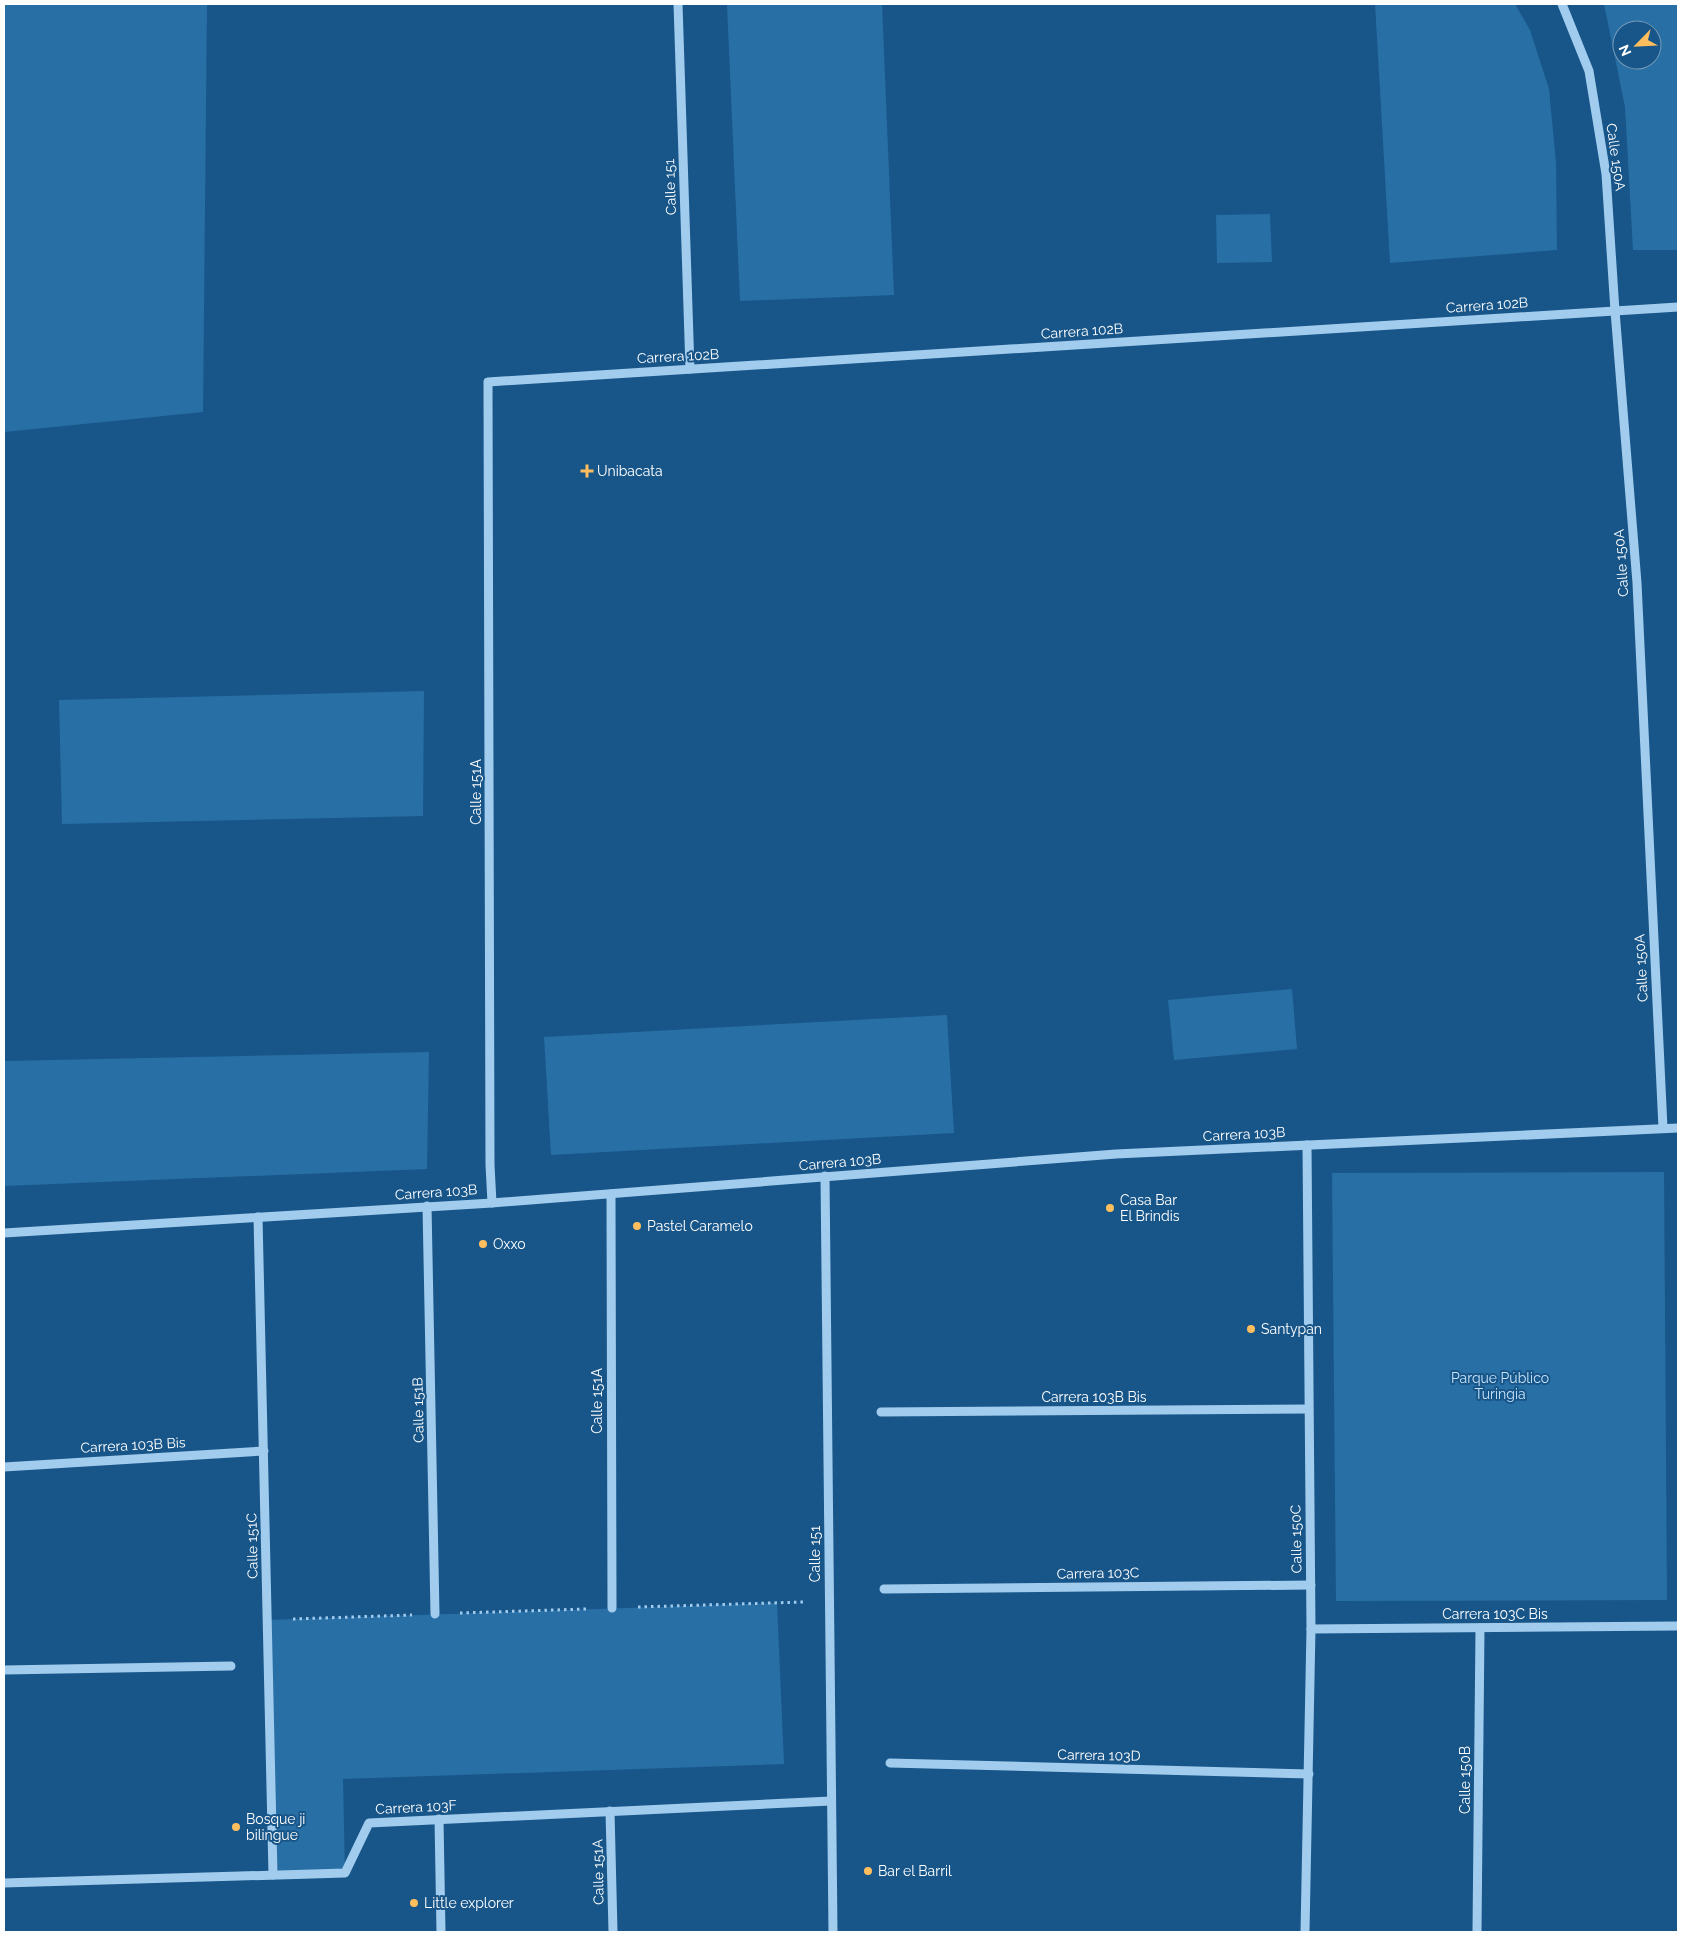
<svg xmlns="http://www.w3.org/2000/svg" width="1682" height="1936" font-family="Raleway,sans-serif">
<rect width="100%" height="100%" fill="#185689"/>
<g fill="#286fa6" fill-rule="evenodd">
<polygon points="4,4 207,4 203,412 4,432"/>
<polygon points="727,4 882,4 894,295 740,301"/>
<polygon points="1375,4 1515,4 1530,30 1549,89 1556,163 1557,250 1390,263"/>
<path d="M1604 4H1678V250H1633L1625 107ZM1622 30H1652V60H1622Z"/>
<polygon points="1270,214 1272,262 1217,263 1216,215"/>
<polygon points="424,691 423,816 62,824 59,700"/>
<polygon points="1292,989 1297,1049 1174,1060 1168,1000"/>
<polygon points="947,1015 954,1133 551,1155 544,1037"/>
<polygon points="429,1052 427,1169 4,1186 4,1061"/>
<polygon points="1664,1172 1667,1600 1336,1601 1332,1173"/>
<polygon points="777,1603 784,1764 343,1779 345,1873 273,1875 267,1620"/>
</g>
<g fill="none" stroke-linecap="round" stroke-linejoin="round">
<g stroke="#a1ccee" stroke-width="3" stroke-dasharray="2.5 4" stroke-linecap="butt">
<polyline points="638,1607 804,1602"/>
<polyline points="460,1613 586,1609"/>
<polyline points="293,1619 412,1615"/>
</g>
<g stroke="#a1ccee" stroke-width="9">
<polyline points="678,4 690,369"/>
<polyline points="1562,4 1589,71 1606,174 1615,311 1637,583 1663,1128"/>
<polyline points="825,1176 833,1932"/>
<polyline points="611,1194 612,1608"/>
<polyline points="492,1203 490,1165 488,382 1678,307"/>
<polyline points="427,1206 435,1614"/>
<polyline points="258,1217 273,1875"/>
<polyline points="4,1233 492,1203 1116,1154 1678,1128"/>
<polyline points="881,1412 1308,1409"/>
<polyline points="4,1467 264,1451"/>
<polyline points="884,1589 1311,1585"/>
<polyline points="1311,1629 1678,1626"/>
<polyline points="4,1670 231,1666"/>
<polyline points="890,1763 1309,1774"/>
<polyline points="610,1811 613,1932"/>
<polyline points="439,1819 441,1932"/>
<polyline points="4,1883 345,1873 369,1823 831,1801"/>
<polyline points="1305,1932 1311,1629 1307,1145"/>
<polyline points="1477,1932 1480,1628"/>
</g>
</g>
<g fill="#ffbe5d" stroke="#185689" stroke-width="2">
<path d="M584.5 463.5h5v5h5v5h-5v5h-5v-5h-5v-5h5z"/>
<circle cx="1110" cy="1208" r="5"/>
<circle cx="637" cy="1226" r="5"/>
<circle cx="483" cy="1244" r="5"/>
<circle cx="1251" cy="1329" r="5"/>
<circle cx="236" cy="1827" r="5"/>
<circle cx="868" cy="1871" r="5"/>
<circle cx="414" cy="1903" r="5"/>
</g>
<g text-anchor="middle" stroke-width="4" stroke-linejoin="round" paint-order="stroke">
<g font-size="14" fill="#fff" stroke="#185689">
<text transform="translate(1616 157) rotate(82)" y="5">Calle 150A</text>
<text transform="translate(670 187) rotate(-92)" y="5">Calle 151</text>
<text transform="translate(1487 305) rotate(-4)" y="5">Carrera 102B</text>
<text transform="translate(1082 331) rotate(-4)" y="5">Carrera 102B</text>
<text transform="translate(678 356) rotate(-3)" y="5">Carrera 102B</text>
<text transform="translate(1621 563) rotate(-94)" y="5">Calle 150A</text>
<text transform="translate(476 792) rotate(-90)" y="5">Calle 151A</text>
<text transform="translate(1641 968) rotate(-93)" y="5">Calle 150A</text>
<text transform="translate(1244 1134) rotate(-3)" y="5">Carrera 103B</text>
<text transform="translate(840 1162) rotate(-5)" y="5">Carrera 103B</text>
<text transform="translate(436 1192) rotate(-4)" y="5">Carrera 103B</text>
<text x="1094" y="1402">Carrera 103B Bis</text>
<text transform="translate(597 1401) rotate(-90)" y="5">Calle 151A</text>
<text transform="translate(418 1410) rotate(-91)" y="5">Calle 151B</text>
<text transform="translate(133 1445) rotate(-3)" y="5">Carrera 103B Bis</text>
<text transform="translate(1296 1539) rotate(-91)" y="5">Calle 150C</text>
<text transform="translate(252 1546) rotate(-91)" y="5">Calle 151C</text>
<text transform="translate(815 1554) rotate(-90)" y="5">Calle 151</text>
<text transform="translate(1098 1573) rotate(-1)" y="5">Carrera 103C</text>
<text x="1495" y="1619">Carrera 103C Bis</text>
<text transform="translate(1099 1755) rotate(1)" y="5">Carrera 103D</text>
<text transform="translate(1465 1780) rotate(-90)" y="5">Calle 150B</text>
<text transform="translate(416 1807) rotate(-3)" y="5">Carrera 103F</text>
<text transform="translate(598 1872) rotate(-91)" y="5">Calle 151A</text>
</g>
<g font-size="14" fill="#fff" stroke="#185689" text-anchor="start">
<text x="597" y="476">Unibacata</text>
<text x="1120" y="1205">Casa Bar<tspan x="1120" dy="16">El Brindis</tspan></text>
<text x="647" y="1231">Pastel Caramelo</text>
<text x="493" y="1249">Oxxo</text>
<text x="1261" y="1334">Santypan</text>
<text x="246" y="1824">Bosque ji<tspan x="246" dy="16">bilingue</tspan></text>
<text x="878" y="1876">Bar el Barril</text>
<text x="424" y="1908">Little explorer</text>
</g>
<g font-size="14" fill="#c6e3fa" stroke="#185689">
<text x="1500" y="1383">Parque Público<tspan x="1500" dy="16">Turingia</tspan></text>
</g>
</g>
<rect width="1682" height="1936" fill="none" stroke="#ffffff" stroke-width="10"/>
<g transform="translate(1637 45) rotate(246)"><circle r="24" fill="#185689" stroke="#749ab8"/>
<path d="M0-4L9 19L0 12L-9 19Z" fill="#ffbe5d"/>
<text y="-8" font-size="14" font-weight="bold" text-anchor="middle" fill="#ffffff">N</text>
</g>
</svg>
